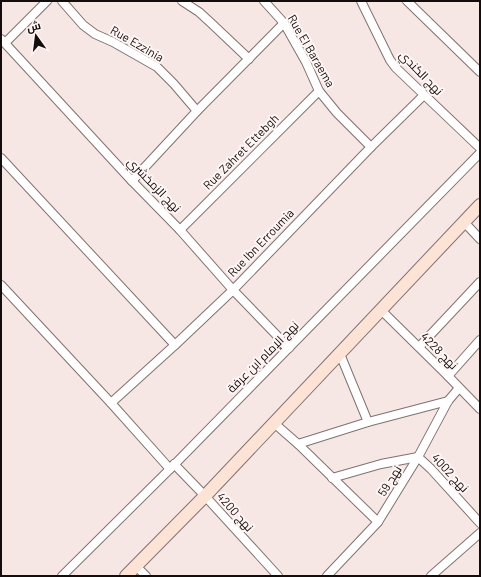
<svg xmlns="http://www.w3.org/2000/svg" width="481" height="577" font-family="Barlow,Cairo,sans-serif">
<rect width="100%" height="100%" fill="#f6e6e4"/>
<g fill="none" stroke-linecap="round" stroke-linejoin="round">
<defs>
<g id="street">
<polyline points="62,1 83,25 95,34 113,42 157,67 174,84 197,111"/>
<polyline points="182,1 199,12 211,23 249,59"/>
<polyline points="264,1 284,23 306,62 319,91 337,113 371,147"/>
<polyline points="361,1 390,60 396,68 480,148"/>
<polyline points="407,1 480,72"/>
<polyline points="1,39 132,181 180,230 233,290 289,348"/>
<polyline points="5,43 47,1"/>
<polyline points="1,158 175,345"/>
<polyline points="132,181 197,111 284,23"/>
<polyline points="464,222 480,239"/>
<polyline points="180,230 319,91"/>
<polyline points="1,285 111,403 170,469"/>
<polyline points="381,310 448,376 480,409"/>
<polyline points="419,347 480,282"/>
<polyline points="340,354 368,422"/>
<polyline points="448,376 480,340"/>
<polyline points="111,403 175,345 233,290 371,147 424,95"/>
<polyline points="274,423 298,444 378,522"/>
<polyline points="298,444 368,422 448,401"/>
<polyline points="174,464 205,496 278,576"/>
<polyline points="332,478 381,464 418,457 431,469 480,523"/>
<polyline points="136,566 146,576"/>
<polyline points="62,576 170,469 480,153"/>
<polyline points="327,576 378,522 418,457 448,401 459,388"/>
<polyline points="431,576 480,533"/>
</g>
<polyline id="secondary" points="126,576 205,496 480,205"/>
</defs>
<use href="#street" stroke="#807271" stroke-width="10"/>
<use href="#secondary" stroke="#807271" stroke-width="14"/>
<use href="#street" stroke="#fff" stroke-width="8"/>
<use href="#secondary" stroke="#fce3d6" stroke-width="12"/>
</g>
<g text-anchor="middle" stroke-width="4" stroke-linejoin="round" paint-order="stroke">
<g font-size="12" fill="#130e0d" stroke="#fef5f4">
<text transform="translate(137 44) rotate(30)" y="4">Rue Ezzinia</text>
<text transform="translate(311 51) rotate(60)" y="4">Rue El Baraema</text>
<text transform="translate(421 73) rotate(46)" y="4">نهج الكندي</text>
<text transform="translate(241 152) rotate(-45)" y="4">Rue Zahret Ettebgh</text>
<text transform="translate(154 185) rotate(46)" y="4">نهج الزمخشري</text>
<text transform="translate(261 243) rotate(-46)" y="4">Rue Ibn Erroumia</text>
<text transform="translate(439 351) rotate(45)" y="4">نهج 4228</text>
<text transform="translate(263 357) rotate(-45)" y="4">نهج الإمام ابن عرفة</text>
<text transform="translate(450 473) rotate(47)" y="4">نهج 4002</text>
<text transform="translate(390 481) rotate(-58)" y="4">نهج 59</text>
<text transform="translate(235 512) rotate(48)" y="4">نهج 4200</text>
</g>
</g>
<rect width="481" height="577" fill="none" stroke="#130e0d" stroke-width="4"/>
<g transform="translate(36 36) rotate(346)" stroke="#fef5f4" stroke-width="3" paint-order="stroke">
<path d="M0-3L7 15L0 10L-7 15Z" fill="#130e0d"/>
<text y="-6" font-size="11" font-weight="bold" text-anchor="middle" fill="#130e0d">ش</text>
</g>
</svg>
